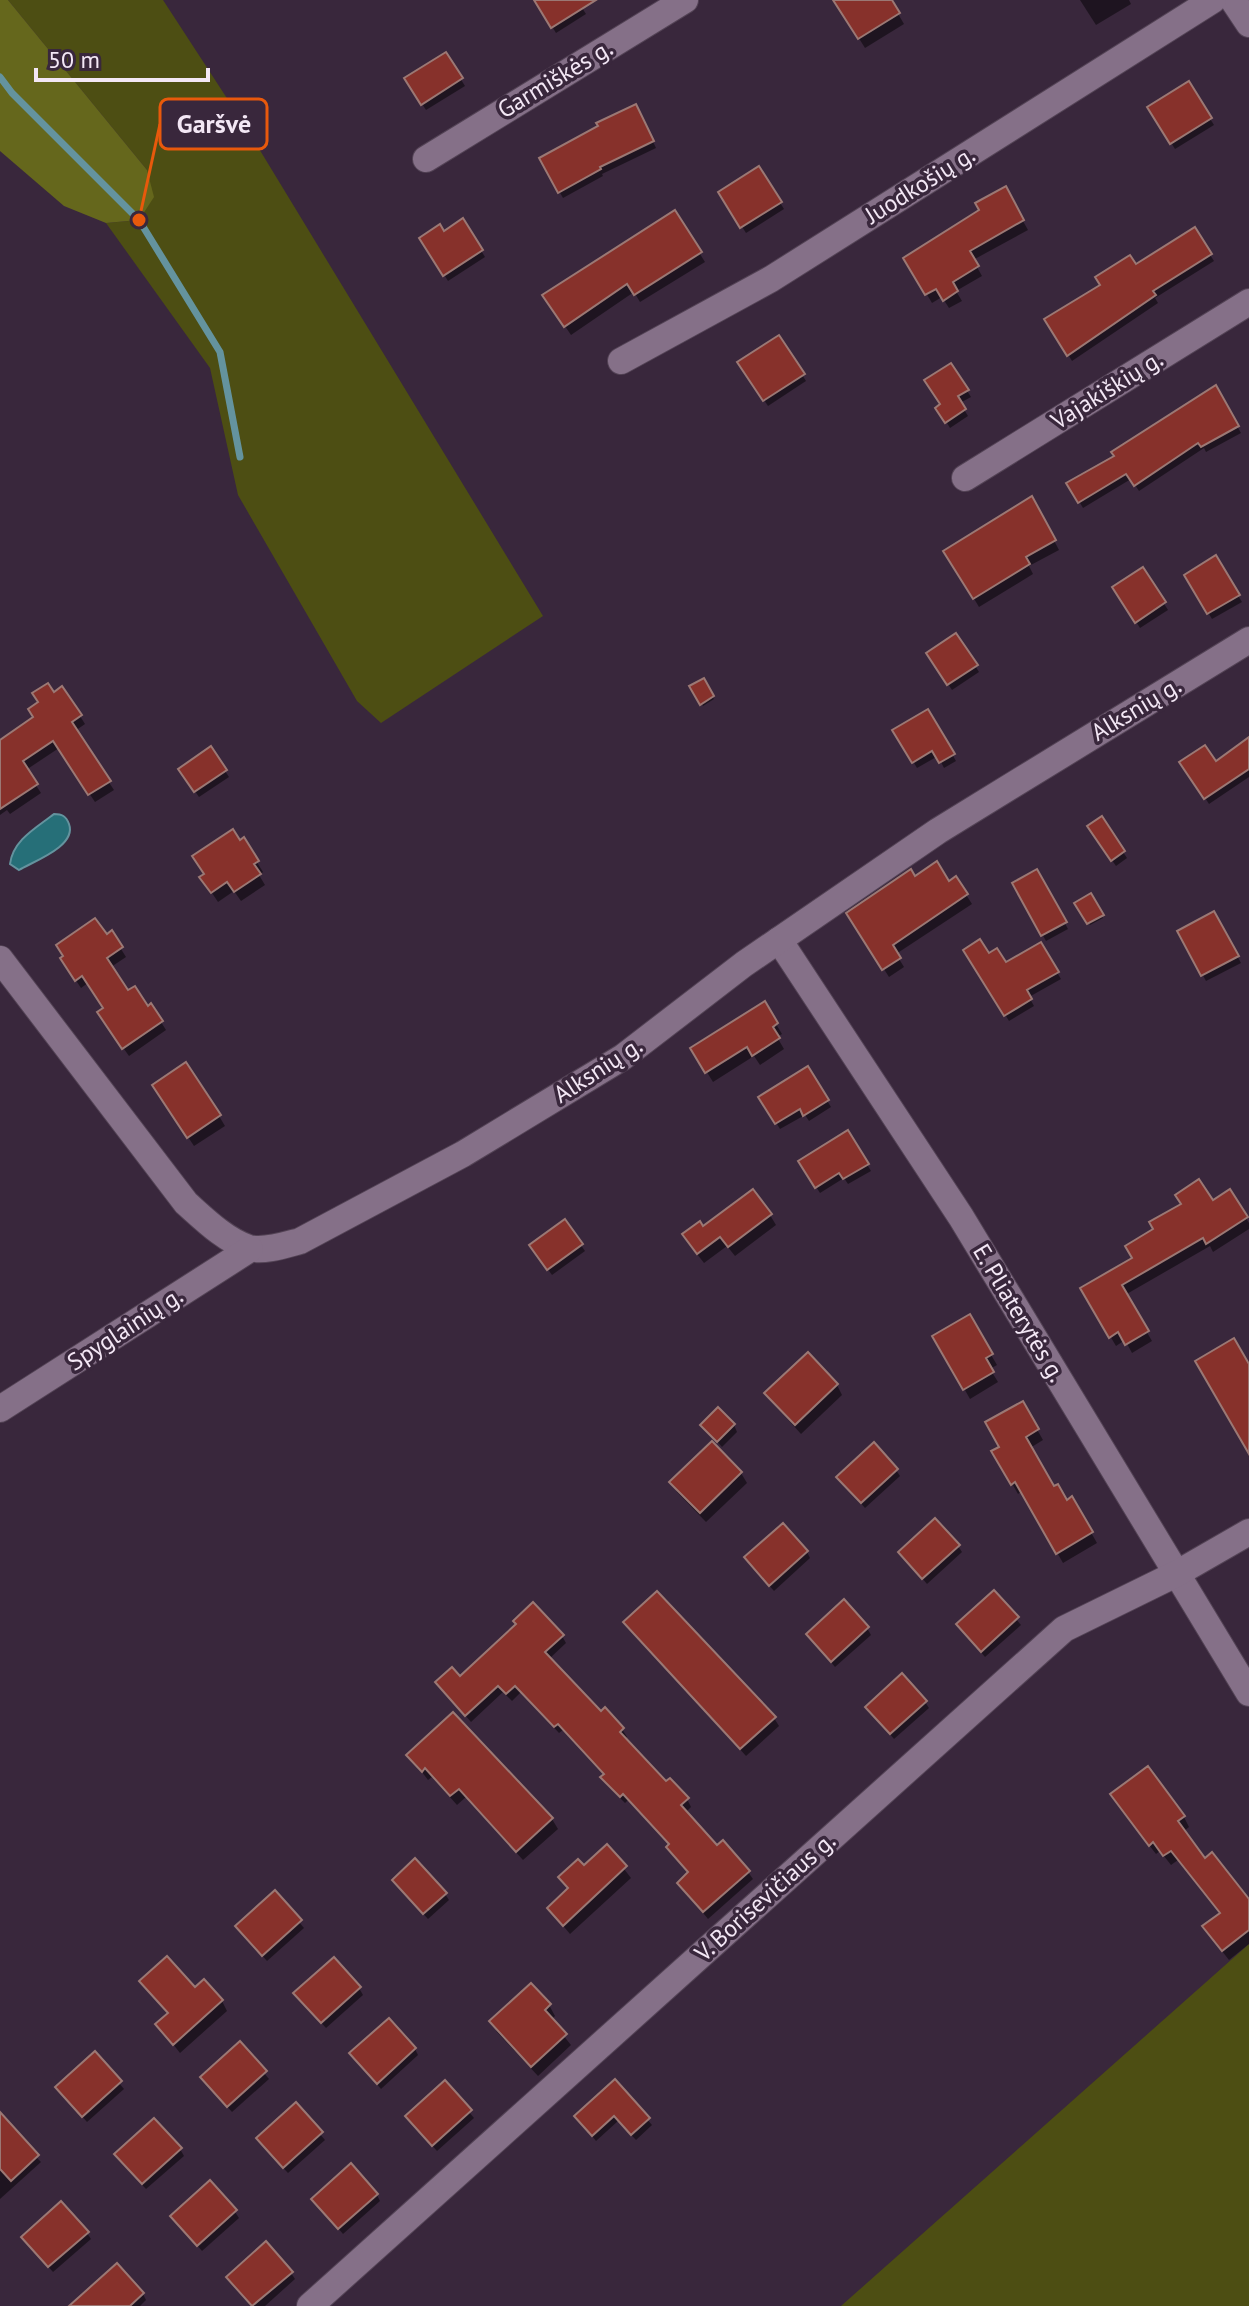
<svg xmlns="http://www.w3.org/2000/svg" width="1249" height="2306" font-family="'PT Sans',sans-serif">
<rect width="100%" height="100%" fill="#39273c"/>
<g fill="#4d4e13">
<polygon points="8,0 163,0 247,129 543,616 381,723 357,701 238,495 210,368 106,223 139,220 147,170"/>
<polygon points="1249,1944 1249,2306 841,2306"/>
</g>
<polygon fill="#65671c" points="0,0 8,0 147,170 154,197 139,220 106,223 64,206 0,151"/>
<path fill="#266f78" stroke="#64939e" stroke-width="2" d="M54 814C62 814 66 816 69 824 77 846 34 861 19 870L10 864C13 840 36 828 54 814Z"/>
<g fill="#0007">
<polygon points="536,0 577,0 586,14 556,33"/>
<polygon points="835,0 890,0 904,24 865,48"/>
<polygon points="1080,0 1129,0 1131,4 1096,25"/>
<polygon points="445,54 465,86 426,110 406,79"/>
<polygon points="1188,84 1214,125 1175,149 1150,108"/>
<polygon points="639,112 656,148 602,174 603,176 563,198 541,159 600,127"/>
<polygon points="759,169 784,209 746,233 721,193"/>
<polygon points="1005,189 1028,230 973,260 982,276 956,291 962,301 949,308 942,297 932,303 905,258 982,211"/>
<polygon points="674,212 705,262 640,302 634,292 571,335 550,304"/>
<polygon points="463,221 485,257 448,281 422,239 444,234"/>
<polygon points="1194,230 1214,261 1155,298 1158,303 1072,361 1047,320"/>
<polygon points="779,338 806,381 768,406 740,363"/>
<polygon points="951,366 971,397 960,403 968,416 950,428 938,408 942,405"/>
<polygon points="1215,388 1241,433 1206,452 1204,448 1139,491 1131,479 1083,508 1069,484 1116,456"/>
<polygon points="1032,499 1059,550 1029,566 1033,574 979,607 946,552"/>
<polygon points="1215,558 1242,602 1212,619 1186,576"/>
<polygon points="1142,569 1168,610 1140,628 1115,588"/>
<polygon points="956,636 979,672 952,690 928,654"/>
<polygon points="703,680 714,699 703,706 692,687"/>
<polygon points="928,712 956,761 944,768 938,756 917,768 895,731"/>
<polygon points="80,716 85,724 75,731 114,790 95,802 59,748 26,770 41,793 10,814 7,810 0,815 0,742 35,718"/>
<polygon points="1249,739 1249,777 1209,804 1182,762 1215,764"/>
<polygon points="225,771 229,777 199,797 184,775"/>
<polygon points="1093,833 1123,852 1127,858 1116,866"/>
<polygon points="243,840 263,872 259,875 265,885 241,901 234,891 218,902 208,887 206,875"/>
<polygon points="1037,872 1068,929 1046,941 1014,884"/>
<polygon points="914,879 949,883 956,879 972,904 896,954 904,967 889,977 849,914"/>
<polygon points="1090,896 1103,918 1090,925 1077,904"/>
<polygon points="1214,913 1241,963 1206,981 1179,932"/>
<polygon points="111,933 126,957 111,967 128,993 148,1009 151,1006 166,1030 129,1056 104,1021 105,1009 88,983 81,988 67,967"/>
<polygon points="1040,944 1061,979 1029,997 1034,1006 1009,1021 966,951 989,956 1005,965"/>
<polygon points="764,1004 782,1034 777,1037 784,1049 760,1065 754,1056 713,1082 692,1048"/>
<polygon points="807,1069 831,1107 809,1121 805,1115 780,1129 761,1098"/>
<polygon points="160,1095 219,1116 225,1126 194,1146"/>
<polygon points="847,1132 871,1171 848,1184 844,1178 820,1193 800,1162"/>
<polygon points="1229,1191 1249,1223 1249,1229 1213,1252 1210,1246 1125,1295 1152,1341 1132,1353 1125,1340 1116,1346 1082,1289 1135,1259 1156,1230 1184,1205 1212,1202"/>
<polygon points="770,1215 776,1225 735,1256 727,1246 704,1263 690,1245 703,1229"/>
<polygon points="565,1222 585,1251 552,1275 535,1251"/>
<polygon points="969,1317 997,1365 990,1369 998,1382 970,1399 935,1337"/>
<polygon points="808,1355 837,1385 842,1395 801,1434 773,1403 767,1393"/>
<polygon points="1022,1403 1043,1440 1030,1448 1054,1489 1066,1502 1072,1499 1097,1543 1063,1563 1022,1491 1018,1494 994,1452 1002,1447"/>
<polygon points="702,1425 734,1425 737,1432 722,1447"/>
<polygon points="712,1443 741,1473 747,1483 706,1522 677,1492 672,1482"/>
<polygon points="896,1470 900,1476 865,1508 838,1477"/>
<polygon points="958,1546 962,1552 927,1584 900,1552"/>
<polygon points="807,1552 810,1558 774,1591 750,1564"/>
<polygon points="994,1593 1021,1625 985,1657 958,1625"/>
<polygon points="626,1622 774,1718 779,1726 746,1756"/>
<polygon points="867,1628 871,1635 835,1667 808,1634"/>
<polygon points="562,1636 566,1643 549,1659 601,1714 622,1729 627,1737 624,1740 666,1784 687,1799 691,1807 685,1813 717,1848 748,1872 753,1879 708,1919 679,1883 689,1874 672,1855 668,1847 670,1845 628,1800 625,1803 607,1785 603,1777 605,1775 563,1730 559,1733 521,1692 512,1701 503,1692 471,1722 437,1683 460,1679"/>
<polygon points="925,1702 929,1708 894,1739 867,1707"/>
<polygon points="453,1715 552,1819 558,1829 523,1860 466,1797 457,1805 432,1777 428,1780 409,1755"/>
<polygon points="1118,1805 1184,1817 1189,1827 1183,1832 1204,1860 1249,1902 1249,1944 1229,1960 1211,1937 1221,1914 1178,1860 1171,1865 1160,1851 1156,1854"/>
<polygon points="607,1847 631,1878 570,1934 549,1909 569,1890 560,1877 584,1868"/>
<polygon points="398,1886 445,1894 449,1900 428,1919"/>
<polygon points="275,1893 304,1928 267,1961 241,1932"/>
<polygon points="142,1982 194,1990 222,2001 227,2011 180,2053 158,2025 168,2015"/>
<polygon points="359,1988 363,1995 326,2028 300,1999"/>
<polygon points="549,2005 555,2016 551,2020 571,2045 538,2076 497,2032 492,2022"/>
<polygon points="240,2044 269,2079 232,2112 206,2083"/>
<polygon points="415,2049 418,2055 381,2089 352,2054"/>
<polygon points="95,2054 124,2089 87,2122 57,2088"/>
<polygon points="615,2082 652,2125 636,2140 618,2121 596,2141 577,2117"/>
<polygon points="445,2083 474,2118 437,2151 411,2122"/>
<polygon points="295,2105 325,2140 288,2173 262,2145"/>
<polygon points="0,2120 41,2162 0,2199"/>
<polygon points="180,2149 184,2156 146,2189 120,2161"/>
<polygon points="377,2195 380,2201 343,2234 314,2200"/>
<polygon points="235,2212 239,2218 202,2251 172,2216"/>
<polygon points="87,2233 91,2239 53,2272 28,2244"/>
<polygon points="291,2273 295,2279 265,2306 252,2306 228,2278"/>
<polygon points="143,2294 146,2300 140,2306 84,2306"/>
</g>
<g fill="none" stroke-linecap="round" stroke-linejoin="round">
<polyline stroke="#64939e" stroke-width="7" points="0,77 12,93 139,220 220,352 240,457"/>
</g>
<g fill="#87312b" stroke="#9b7874" stroke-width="2">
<polygon points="534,0 596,0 551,28"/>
<polygon points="833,0 892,0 900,13 858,39"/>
<polygon points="446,52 463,78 421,105 404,78"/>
<polygon points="1189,81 1212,118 1170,144 1147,107"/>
<polygon points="636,104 654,141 600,167 601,169 558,193 539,158 598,126 596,123"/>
<polygon points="759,166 782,202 740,228 718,192"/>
<polygon points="1006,186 1024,220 970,251 979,266 953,282 958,291 943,301 936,289 925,295 903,258 979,210 975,203"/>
<polygon points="675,210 702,252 634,295 627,284 564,327 542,295"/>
<polygon points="463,218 483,250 443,276 419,238 440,224 444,231"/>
<polygon points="1195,227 1212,254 1153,291 1156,295 1067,356 1044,319 1100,285 1095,277 1130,255 1136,264"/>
<polygon points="779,335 805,374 763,401 737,362"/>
<polygon points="951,363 969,390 958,396 966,409 945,423 935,408 940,404 924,380"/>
<polygon points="1216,385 1239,426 1201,447 1198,443 1134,486 1126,474 1078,503 1066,483 1114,456 1111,452"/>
<polygon points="1032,496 1056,540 1026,557 1030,564 973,599 943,551"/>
<polygon points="1216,555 1240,595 1207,614 1184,575"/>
<polygon points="1143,567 1166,602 1135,623 1112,587"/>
<polygon points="956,633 978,665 947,685 926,653"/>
<polygon points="704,678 714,696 700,705 689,686"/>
<polygon points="48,683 54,692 62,686 82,715 72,722 111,781 88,795 53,741 23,761 38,784 0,809 0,740 33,717 28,709 38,702 32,693"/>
<polygon points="928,709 955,754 939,763 932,751 912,763 892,730"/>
<polygon points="1249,737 1249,769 1204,799 1179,762 1205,745 1216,761"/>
<polygon points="211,746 227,770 194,792 178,769"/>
<polygon points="1102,816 1125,851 1111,861 1087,826"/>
<polygon points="233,829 240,840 244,837 259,861 254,864 261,874 234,892 227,882 211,893 199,877 204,874 192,856"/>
<polygon points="937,861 949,881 956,876 968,894 893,945 901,958 882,970 846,913 911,869 915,876"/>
<polygon points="1037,869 1067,922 1041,936 1012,883"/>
<polygon points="1091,893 1104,915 1087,924 1074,903"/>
<polygon points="1214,911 1239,956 1201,976 1177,931"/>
<polygon points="95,918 107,934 112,930 123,947 107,958 128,990 135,986 148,1006 151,1003 163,1021 122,1049 97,1012 103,1008 82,976 75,981 60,958 63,956 56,945"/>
<polygon points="980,939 989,953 997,948 1006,962 1041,942 1059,972 1027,990 1032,999 1004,1016 963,950"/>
<polygon points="765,1001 778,1023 773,1027 780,1038 752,1056 747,1047 705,1073 690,1048"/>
<polygon points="186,1062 221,1115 187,1138 152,1085"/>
<polygon points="808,1066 829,1100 803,1116 800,1109 775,1124 758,1097"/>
<polygon points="848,1130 869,1164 843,1179 839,1173 815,1188 798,1161"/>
<polygon points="1199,1179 1213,1200 1230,1189 1248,1217 1206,1244 1203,1238 1122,1285 1149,1331 1125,1345 1118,1332 1109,1338 1080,1288 1132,1258 1125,1246 1153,1229 1149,1222 1181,1204 1175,1195"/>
<polygon points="753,1189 772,1214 728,1247 720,1237 697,1254 682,1234 700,1221 703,1226"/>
<polygon points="565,1219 583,1244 547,1270 529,1245"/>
<polygon points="970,1314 993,1354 986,1358 994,1372 963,1390 932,1336"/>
<polygon points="1234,1338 1249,1364 1249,1454 1195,1361"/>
<polygon points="808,1352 838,1384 795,1425 764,1393"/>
<polygon points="1023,1401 1039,1429 1026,1437 1054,1486 1058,1484 1067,1500 1072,1496 1093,1532 1056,1554 1015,1482 1011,1485 991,1451 999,1447 985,1422"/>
<polygon points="718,1407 735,1424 717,1442 700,1425"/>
<polygon points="712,1441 742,1472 700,1513 669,1482"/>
<polygon points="874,1442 898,1469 861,1503 836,1477"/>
<polygon points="935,1518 960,1545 922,1579 898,1552"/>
<polygon points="783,1523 808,1551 769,1586 744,1557"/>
<polygon points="994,1590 1019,1617 981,1652 956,1624"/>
<polygon points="657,1591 776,1717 740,1749 623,1622"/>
<polygon points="844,1599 869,1627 831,1662 806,1634"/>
<polygon points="533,1602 564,1635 545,1652 601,1711 605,1707 624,1728 620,1732 666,1781 670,1778 689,1798 681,1805 717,1845 723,1840 750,1871 703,1912 677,1883 688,1872 666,1847 669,1844 623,1794 620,1797 600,1777 604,1774 558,1724 554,1727 515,1686 506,1694 498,1686 465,1716 435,1682 452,1667 460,1676 516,1624 513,1621"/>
<polygon points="902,1673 927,1701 890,1734 865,1707"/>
<polygon points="453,1712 553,1818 516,1852 459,1789 450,1796 425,1768 422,1772 406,1755"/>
<polygon points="1148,1766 1185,1816 1178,1821 1205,1858 1212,1852 1249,1899 1249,1930 1222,1951 1202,1926 1220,1913 1171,1851 1163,1856 1153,1842 1149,1846 1110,1794"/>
<polygon points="607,1844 627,1866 563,1926 547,1908 568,1888 558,1877 578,1859 584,1865"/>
<polygon points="415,1858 447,1893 423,1914 392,1880"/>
<polygon points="275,1890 302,1920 262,1956 235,1926"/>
<polygon points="167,1956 195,1987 204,1979 223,2000 173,2045 155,2024 168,2013 139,1981"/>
<polygon points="334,1957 361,1987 321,2023 293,1993"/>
<polygon points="531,1983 551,2004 545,2010 567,2034 531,2067 489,2021"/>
<polygon points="389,2018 416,2048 377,2084 349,2053"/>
<polygon points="240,2041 267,2071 227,2107 200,2077"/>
<polygon points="95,2051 122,2081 82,2117 55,2087"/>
<polygon points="615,2079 650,2118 631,2135 614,2116 592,2136 574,2116"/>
<polygon points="445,2080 472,2110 432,2146 405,2116"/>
<polygon points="296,2102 323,2132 283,2168 256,2138"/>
<polygon points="0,2112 39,2155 11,2181 0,2169"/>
<polygon points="154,2118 182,2148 142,2184 114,2154"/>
<polygon points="351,2163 378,2194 338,2229 311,2199"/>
<polygon points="210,2180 237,2210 197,2246 170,2216"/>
<polygon points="61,2201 89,2232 48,2267 21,2237"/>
<polygon points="266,2241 293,2272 252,2306 226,2277"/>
<polygon points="117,2263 144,2293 130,2306 69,2306"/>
</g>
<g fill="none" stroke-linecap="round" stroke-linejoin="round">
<defs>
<g id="minor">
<polyline points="1233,0 1249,24"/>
<polyline points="426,159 685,0"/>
<polyline points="621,361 771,279 1213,0"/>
<polyline points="965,478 1249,302"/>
<polyline points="779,940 961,1217 1249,1693"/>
<path d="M0 959 186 1203C204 1219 225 1240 249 1248 264 1252 285 1245 300 1241L463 1154 623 1057 744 964 938 831 1249 640"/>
<polyline points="0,1409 250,1249"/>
<polyline points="310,2306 1064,1629 1176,1574 1249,1532"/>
</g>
</defs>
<use href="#minor" stroke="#534355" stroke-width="28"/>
<use href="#minor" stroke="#857088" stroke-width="26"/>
</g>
<g text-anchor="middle" stroke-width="7" stroke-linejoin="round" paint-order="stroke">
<g font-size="24" fill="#f3e7f5" stroke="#39273c">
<text transform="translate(555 79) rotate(-31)" y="8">Garmiškės g.</text>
<text transform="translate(920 185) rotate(-32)" y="8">Juodkošių g.</text>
<text transform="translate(1107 390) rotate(-32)" y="8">Vajakiškių g.</text>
<text transform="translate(1136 709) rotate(-31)" y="8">Alksnių g.</text>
<text transform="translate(598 1070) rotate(-33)" y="8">Alksnių g.</text>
<text transform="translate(1019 1313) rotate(59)" y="8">E. Pliaterytės g.</text>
<text transform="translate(125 1329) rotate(-33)" y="8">Spyglainių g.</text>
<text transform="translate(765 1897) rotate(-42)" y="8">V. Borisevičiaus g.</text>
</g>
</g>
<path fill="none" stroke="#e8590c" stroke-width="3" d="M139 220L160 124"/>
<circle fill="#e8590c" stroke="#39273c" stroke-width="3" cx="139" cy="220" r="8"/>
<rect fill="#39273c" stroke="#e8590c" stroke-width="3" x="160" y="99" width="107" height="50" rx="8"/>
<g font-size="26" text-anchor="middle" font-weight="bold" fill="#f3e7f5">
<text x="214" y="133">Garšvė</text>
</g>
<path d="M36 68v12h172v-12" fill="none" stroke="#f3e7f5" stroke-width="4"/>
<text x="48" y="68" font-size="24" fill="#f3e7f5" stroke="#39273c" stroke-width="6" paint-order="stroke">50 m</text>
</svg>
